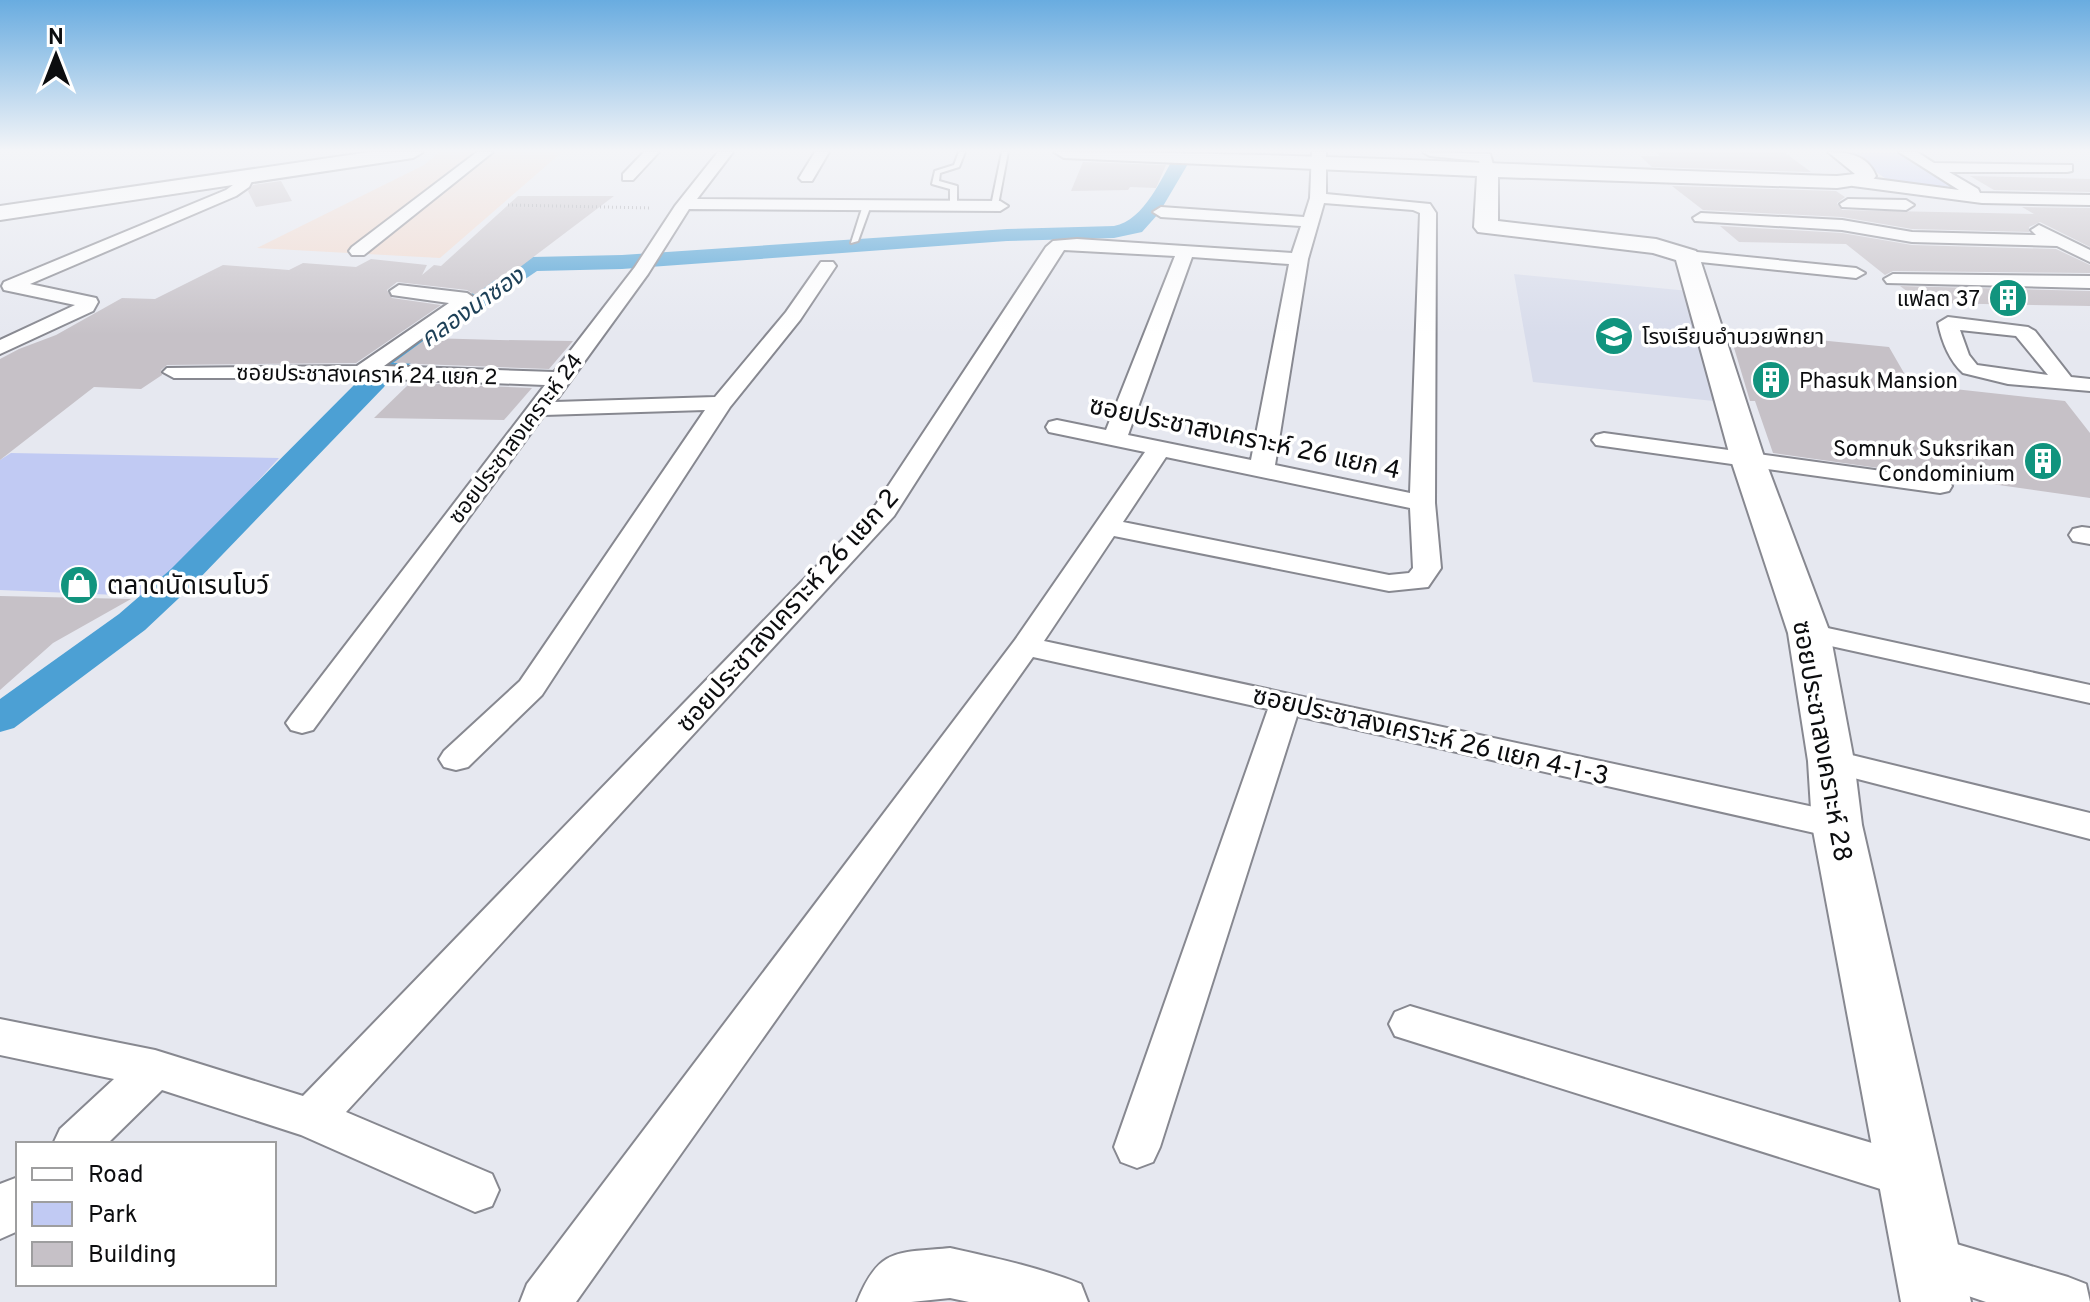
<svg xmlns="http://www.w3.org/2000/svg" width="2090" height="1302" font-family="Overpass,'Noto Sans Thai',sans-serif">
<rect width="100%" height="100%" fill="#e6e8f0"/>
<polygon fill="#d8dceb" points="1514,274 1689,291 1723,402 1533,382"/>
<polygon fill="#f1d9ce" points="440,152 562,152 440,258 257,248 424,165"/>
<g fill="#c1caf3">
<polygon points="1850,153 1901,153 1967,192 1889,181"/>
<polygon points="11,453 279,458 173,574 141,596 0,590 0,460"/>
</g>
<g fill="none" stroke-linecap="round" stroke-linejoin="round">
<g fill="#4ca0d4" fill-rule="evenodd">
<path d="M1177 152H1195L1159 213 1142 232 1114 238 1007 241 622 269 537 271 447 332 403 370H385L381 364 429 322 524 259 532 257 622 255 1007 229 1114 226C1145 220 1161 178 1177 152Z"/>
<polygon points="374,373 384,375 388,381 384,387 195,583 145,630 14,728 0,732 0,699 119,614 171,569 364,375"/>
</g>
</g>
<g fill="#c6c1c7">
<polygon points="1655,152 1784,152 1811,172 1652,167 1640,156 1660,156"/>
<polygon points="1083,162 1166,165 1156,188 1130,187 1128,190 1071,191"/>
<polygon points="1970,176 2090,179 2090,192 1994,190"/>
<polygon points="281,181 292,201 256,207 248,191 253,185"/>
<polygon points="1672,186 1836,191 1845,197 1837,203 1842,210 2034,214 2022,207 2090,208 2090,247 2040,222 2029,227 2029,232 1912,229 1842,217 1703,210"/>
<polygon points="518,196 614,196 503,280 495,280 475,295 467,290 397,282 387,290 392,298 441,305 356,363 167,365 161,370 162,375 141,389 94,387 0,460 0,359 19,349 56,335 122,298 155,299 223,265 289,270 303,263 356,267 371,259 427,265 422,275 434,265 441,266"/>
<polygon points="1720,226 1842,233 1912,245 2056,249 2090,265 2090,273 1893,271 1885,275 1846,244 1739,242"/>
<polygon points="1900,286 2090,291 2090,306 1932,303 1919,293 1908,292"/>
<polygon points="1729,331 1889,347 1904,373 1912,374 1918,385 2065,401 2090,433 2090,498 1773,453 1755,401 1750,401"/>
<polygon points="427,338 499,340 573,341 549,369 393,363"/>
<polygon points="410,383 532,388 504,420 374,418"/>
<polygon points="0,596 131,599 53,643 0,690"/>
</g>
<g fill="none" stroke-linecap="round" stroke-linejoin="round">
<defs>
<g id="lane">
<polygon points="959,152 965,152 959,167 940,173 939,181 957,186 957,201 992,201 1002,152 1008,152 998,205 950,205 950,189 932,184 935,171 954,165"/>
<polygon points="867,203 871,205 858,241 851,243 863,205"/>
</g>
<g id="street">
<polygon points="477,152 493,152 364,255 352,255 349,251 352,247"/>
<polygon points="644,152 659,152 633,180 623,180 623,174"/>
<polygon points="718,152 733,152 697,199 1000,201 1008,206 1000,211 689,209 648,274 555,402 715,397 786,312 821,262 833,262 836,266 800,320 730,407 542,695 468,767 456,770 444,767 439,759 444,751 520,681 705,410 544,415 313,730 302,733 291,730 286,723 291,716 545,385 362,378 174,378 163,372 167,368 357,366 449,303 392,295 390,291 399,285 467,293 476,299 384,366 554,372 635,267 675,206"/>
<polygon points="815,152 829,152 812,181 802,181 799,178"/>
<path d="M1312 152H1326V194L1430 204 1436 213 1435 503 1441 568 1428 587 1389 591 1114 536 1044 641 1837 812 1850 816 1855 825 1850 834 1837 838 1297 716 1160 1147 1153 1162 1137 1168 1121 1162 1114 1147 1268 709 1033 657 576 1302H520L527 1284 1015 640 1145 452 1049 432 1046 427 1049 422 1057 420 1106 430 1175 256 1064 250 894 516 346 1112 492 1174 499 1190 492 1206 475 1212 301 1135 162 1090 107 1144H53L60 1129 114 1079 0 1055V1019L155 1050 303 1096 875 506 1046 247 1053 241 1077 239 1292 253 1301 226 1161 217 1153 212 1161 207 1304 217 1310 198ZM1324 203 1413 210 1420 213 1410 493 1275 465 1308 259ZM1192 257 1289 264 1251 460 1128 435ZM1166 457 1410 508 1413 568 1409 573 1389 575 1123 522Z"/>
<polygon points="1423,152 1490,154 1495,171 1493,174 1483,174 1479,161 1430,156"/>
<polygon points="1899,152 1917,152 1934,163 2072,165 2072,171 2067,172 1949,172 1978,189 1980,193 2090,195 2090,205 1982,203 1853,186 1845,181 1853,176 1959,190"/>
<polygon points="246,172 254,177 249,187 236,196 30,284 96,298 98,302 93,311 0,354 0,340 75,305 4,290 2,286 4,282 226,190 237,182 241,174"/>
<polygon points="1848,199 1906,200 1914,205 1906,210 1842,207 1840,204"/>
<polygon points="1701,213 1842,220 1912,232 2036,235 2031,230 2039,225 2090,250 2090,262 2057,246 1912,242 1842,230 1695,221 1693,218"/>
<polygon points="1687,251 1856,268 1865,273 1856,278 1681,260 1678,256"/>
<polygon points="1893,274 2090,276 2090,288 1887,283 1884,279"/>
<path d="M1948 317 2028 327 2035 331 2071 377 2090 379V391L2008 384 1963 373C1949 360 1942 342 1938 323ZM1960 330 2016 336 2048 375 1977 365 1969 355Z"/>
<polygon points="1604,433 1940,479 1949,481 1952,486 1949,491 1940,493 1596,445 1592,440 1596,435"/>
<polygon points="2082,527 2090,528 2090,544 2073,541 2069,535 2073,529"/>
<polygon points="1809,624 2090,685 2090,703 1799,639 1794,633 1799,627"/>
<polygon points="1831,750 2090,813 2090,839 1819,769 1814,761 1819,753"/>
<polygon points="1410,1006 1909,1154 1925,1161 1932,1176 1925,1191 1909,1198 1395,1036 1389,1024 1395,1012"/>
<polygon points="18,1177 18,1231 0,1239 0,1184"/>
<polygon points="1926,1235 2068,1277 2086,1284 2090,1302 1986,1302 1909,1276 1901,1259 1909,1242"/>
<path d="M950 1248C995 1258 1038 1267 1081 1284L1088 1302H969L950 1298 911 1302H857C879 1247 897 1253 950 1248Z"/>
</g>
<g id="secondary">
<polygon points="370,152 423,152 413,158 0,220 0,206"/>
<path d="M1054 152C1315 152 1576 169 1837 176L1855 174 1828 152C1848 152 1868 155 1876 176L1870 183 1837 188 1498 177V221L1656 239 1696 251 1699 256 1765 460 1830 633 1854 761 1862 825 1971 1302H1901L1812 825 1808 761 1788 633 1731 460 1676 260 1653 253 1478 232 1474 227 1477 176 1064 158Z"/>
</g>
</defs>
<use href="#lane" stroke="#878890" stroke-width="4"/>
<use href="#street" stroke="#878890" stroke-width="4"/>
<use href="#secondary" stroke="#878890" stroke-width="4"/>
<polyline stroke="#98999f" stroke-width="3" stroke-dasharray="1 3" stroke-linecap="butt" points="508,205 651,208"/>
<use href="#lane" fill="#fff" fill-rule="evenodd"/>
<use href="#street" fill="#fff" fill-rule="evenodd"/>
<use href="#secondary" fill="#fff" fill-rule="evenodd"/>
</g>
<linearGradient id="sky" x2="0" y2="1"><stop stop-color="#69ace0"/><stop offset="0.45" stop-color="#f4f5f8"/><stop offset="1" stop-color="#f4f5f8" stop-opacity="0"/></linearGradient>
<rect width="2090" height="335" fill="url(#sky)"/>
<defs>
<symbol id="building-disc" viewBox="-11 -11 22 22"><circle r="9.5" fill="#11947e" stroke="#fff"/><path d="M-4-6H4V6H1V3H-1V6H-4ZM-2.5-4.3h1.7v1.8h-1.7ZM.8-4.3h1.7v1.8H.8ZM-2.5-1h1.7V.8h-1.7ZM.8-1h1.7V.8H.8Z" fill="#fff"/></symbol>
<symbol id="school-disc" viewBox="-11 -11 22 22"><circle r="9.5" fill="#11947e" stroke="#fff"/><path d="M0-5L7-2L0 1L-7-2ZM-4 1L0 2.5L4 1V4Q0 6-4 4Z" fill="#fff"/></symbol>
<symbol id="shop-disc" viewBox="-11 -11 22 22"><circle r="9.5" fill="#11947e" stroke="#fff"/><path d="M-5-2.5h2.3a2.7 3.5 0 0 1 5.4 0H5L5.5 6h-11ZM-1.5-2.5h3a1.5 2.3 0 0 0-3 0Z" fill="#fff"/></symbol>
</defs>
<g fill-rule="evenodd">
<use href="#building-disc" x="1986" y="276" width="44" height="44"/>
<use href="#school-disc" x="1592" y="314" width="44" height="44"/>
<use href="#building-disc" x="1749" y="358" width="44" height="44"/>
<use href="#building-disc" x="2021" y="439" width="44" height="44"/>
<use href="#shop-disc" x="57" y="563" width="44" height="44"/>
</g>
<g text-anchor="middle" stroke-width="7" stroke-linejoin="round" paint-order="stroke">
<g font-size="22" fill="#0c0d0f" stroke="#fff" text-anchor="end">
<text x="1980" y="306">แฟลต 37</text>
<text x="1642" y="344" text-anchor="start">โรงเรียนอำนวยพิทยา</text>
<text x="1799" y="388" text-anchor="start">Phasuk Mansion</text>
<text x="2015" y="456">Somnuk Suksrikan<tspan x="2015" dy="25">Condominium</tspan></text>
</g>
<g font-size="22" fill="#0c0d0f" stroke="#fff">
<text transform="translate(367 374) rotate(1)" y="8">ซอยประชาสงเคราห์ 24 แยก 2</text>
<text transform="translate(515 438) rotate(-53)" y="8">ซอยประชาสงเคราะห์ 24</text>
</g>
<g font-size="24" font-style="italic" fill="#1e4158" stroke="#fff">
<text transform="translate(472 307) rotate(-35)" y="8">คลองนาซอง</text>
</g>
<g font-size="26" fill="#0c0d0f" stroke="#fff">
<text transform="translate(1245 437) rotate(12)" y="9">ซอยประชาสงเคราะห์ 26 แยก 4</text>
<text transform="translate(787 610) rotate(-48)" y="9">ซอยประชาสงเคราะห์ 26 แยก 2</text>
<text transform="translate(1431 735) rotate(13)" y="9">ซอยประชาสงเคราะห์ 26 แยก 4-1-3</text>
<text transform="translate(1823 741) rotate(80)" y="9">ซอยประชาสงเคราะห์ 28</text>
</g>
<g font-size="26" fill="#0c0d0f" stroke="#fff" text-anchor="start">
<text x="107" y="594">ตลาดนัดเรนโบว์</text>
</g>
</g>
<rect x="16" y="1142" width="260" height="144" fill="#ffffff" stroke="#9e9e9f" stroke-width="2"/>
<rect x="32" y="1168" width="40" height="12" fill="#ffffff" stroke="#9e9e9f" stroke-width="2"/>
<text x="88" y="1182" font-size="24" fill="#0c0d0f">Road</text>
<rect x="32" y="1202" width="40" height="24" fill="#c1caf3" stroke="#9e9e9f" stroke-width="2"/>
<text x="88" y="1222" font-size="24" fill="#0c0d0f">Park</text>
<rect x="32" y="1242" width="40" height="24" fill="#c6c1c7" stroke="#9e9e9f" stroke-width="2"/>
<text x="88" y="1262" font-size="24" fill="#0c0d0f">Building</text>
<g transform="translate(56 56)" stroke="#ffffff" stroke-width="6" paint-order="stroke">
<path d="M0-6L14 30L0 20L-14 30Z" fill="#0c0d0f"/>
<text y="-12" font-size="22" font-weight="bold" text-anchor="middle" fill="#0c0d0f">N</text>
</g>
</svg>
